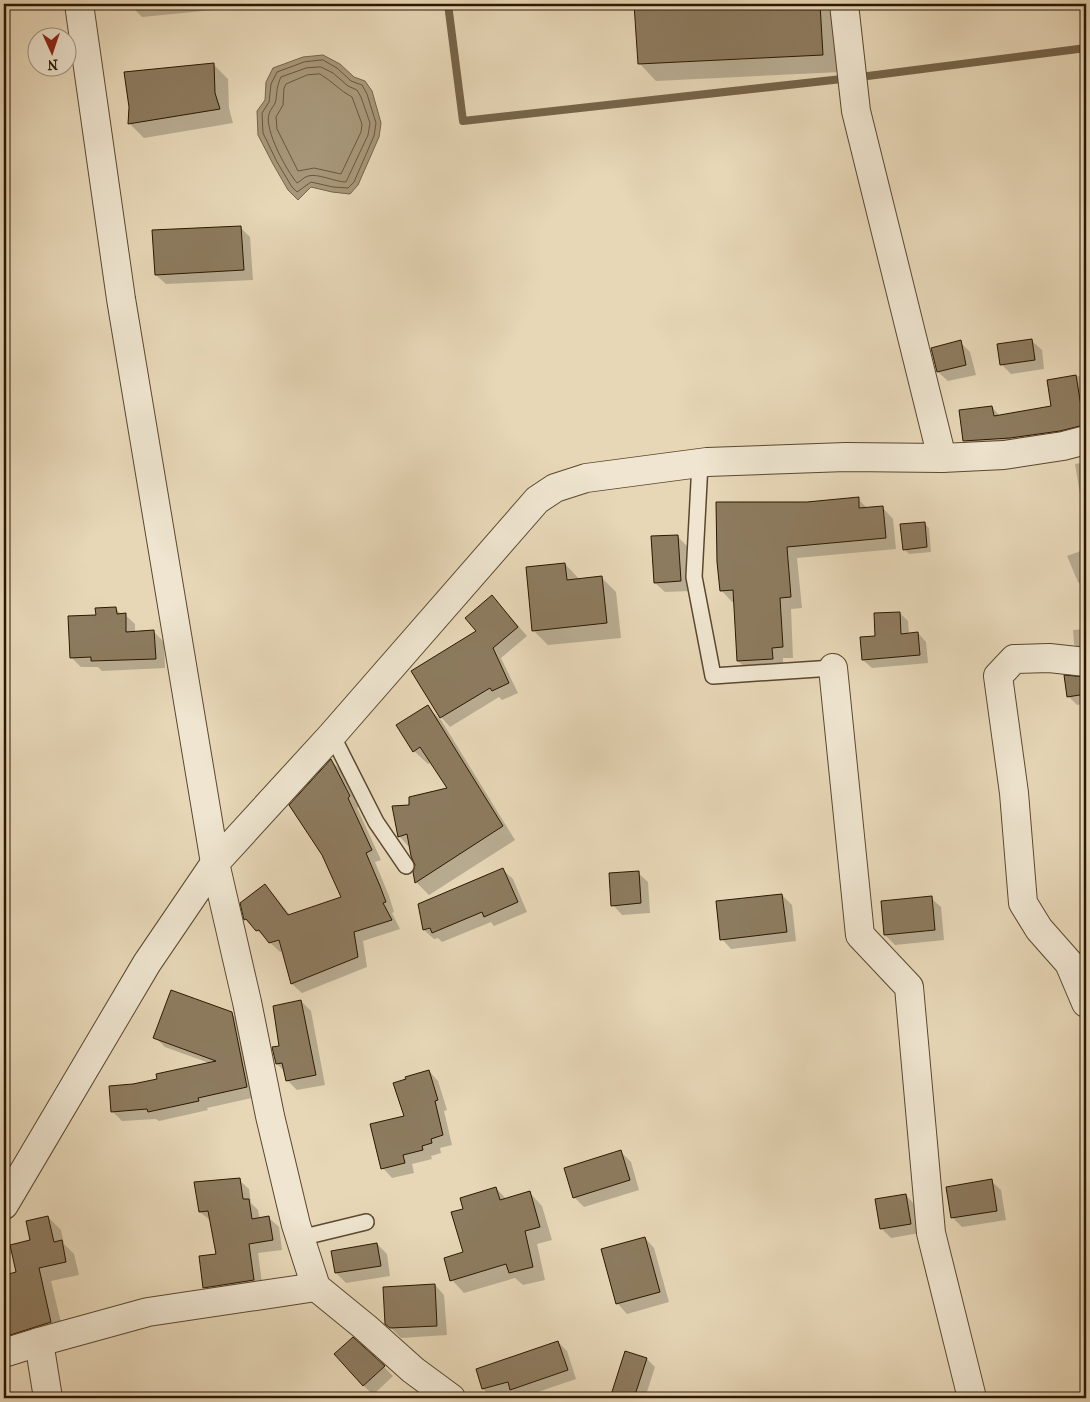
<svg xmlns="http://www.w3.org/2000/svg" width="1090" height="1402" font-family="'IM FELL French Canon',serif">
<rect width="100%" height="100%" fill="#e7d7b7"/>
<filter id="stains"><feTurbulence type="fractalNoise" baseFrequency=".004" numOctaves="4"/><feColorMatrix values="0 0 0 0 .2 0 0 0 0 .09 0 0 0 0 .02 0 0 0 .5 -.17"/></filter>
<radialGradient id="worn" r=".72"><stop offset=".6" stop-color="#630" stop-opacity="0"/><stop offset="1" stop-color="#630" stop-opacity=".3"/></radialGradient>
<polygon fill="#a79679" stroke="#756449" points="323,55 340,64 354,77 365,81 372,91 381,123 379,137 358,185 350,194 332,192 311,187 298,200 288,190 273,164 258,135 257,111 265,100 266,82 273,68 303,57"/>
<g fill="#0003">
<polygon points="129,4 274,4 142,17"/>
<polygon points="636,4 836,4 840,72 656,81 639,63"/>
<polygon points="213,64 228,79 229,108 233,123 144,138 130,124"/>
<polygon points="240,227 250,237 253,280 166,284 156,275"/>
<polygon points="1032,341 1042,350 1044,369 1011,374 1001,364"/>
<polygon points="960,342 970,352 976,375 948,381 938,372"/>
<polygon points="1086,375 1086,438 976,452 965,441 992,407 1000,416 1052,407 1048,381"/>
<polygon points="1086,462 1086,530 1075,464"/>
<polygon points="858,499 868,509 882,507 893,519 896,549 797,558 802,608 791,609 793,658 783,658 783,670 749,672 738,661 735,602 732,602 721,590 808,503"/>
<polygon points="924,523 929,528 931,552 909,554 904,549"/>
<polygon points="677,536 687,546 690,591 665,592 655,583"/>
<polygon points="1086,549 1086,590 1078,582 1067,556"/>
<polygon points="565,564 580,580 601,577 616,592 621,638 548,645 534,631"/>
<polygon points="501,606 527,636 501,658 518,693 502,700 499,697 450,727 441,717 478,632"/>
<polygon points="116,609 122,615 125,615 135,624 135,633 154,632 164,642 165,668 102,671 98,667 81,667 71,657 97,616"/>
<polygon points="900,613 908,621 909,634 918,633 926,642 928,663 872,668 863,660 877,637"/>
<polygon points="1086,629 1086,653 1082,653 1074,644 1073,630"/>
<polygon points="1084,679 1086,679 1086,703 1077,705 1068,696"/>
<polygon points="427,707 441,720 515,840 429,895 416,882 417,865 410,848 399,836 411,806 449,789 432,762 428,764 414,751"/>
<polygon points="331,761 341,770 359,806 357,808 381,860 375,862 389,896 394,912 392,913 400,929 363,941 367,967 302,993 292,984 283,951 280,952 245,919 265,886 275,896 290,915 343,898"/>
<polygon points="503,870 513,879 527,912 494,926 491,922 442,942 438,938 434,939 424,930 420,905"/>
<polygon points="638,873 648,882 650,913 622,915 613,905"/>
<polygon points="782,895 792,905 796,941 731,949 722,939"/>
<polygon points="931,898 941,907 944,940 895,945 885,935 882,903"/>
<polygon points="301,1001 311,1011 325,1085 297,1090 287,1080 285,1072 277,1064 280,1047"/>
<polygon points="231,1013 241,1023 256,1097 207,1108 208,1110 159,1121 156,1119 122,1121 112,1111 133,1085 158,1080 209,1063 165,1047 155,1037"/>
<polygon points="429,1071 438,1081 447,1110 444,1111 452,1145 440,1148 441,1153 431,1156 432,1159 412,1164 414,1173 392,1178 383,1168 405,1117 407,1080"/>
<polygon points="621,1152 631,1162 639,1190 584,1207 574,1197"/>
<polygon points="239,1180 249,1189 251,1203 258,1210 260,1219 269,1218 279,1227 282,1250 258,1253 263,1290 214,1297 205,1287 217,1255 211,1221 200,1212"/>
<polygon points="991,1181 1001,1190 1006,1220 962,1227 952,1217"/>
<polygon points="496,1188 507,1200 530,1193 542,1206 552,1240 537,1244 545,1280 523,1285 515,1278 464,1293 452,1280 464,1253 465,1210"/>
<polygon points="906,1195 915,1205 920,1233 891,1238 881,1228"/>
<polygon points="48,1217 61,1230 64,1244 74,1254 79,1275 51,1281 64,1335 4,1354 4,1297 11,1296 18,1273 31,1241"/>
<polygon points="645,1238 654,1248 669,1302 627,1314 618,1304 602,1250"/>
<polygon points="377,1244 387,1254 390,1276 346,1283 336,1273"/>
<polygon points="435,1285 444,1295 447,1335 401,1338 386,1323"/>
<polygon points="558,1342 567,1351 576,1379 520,1398 513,1391 492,1397 483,1389"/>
<polygon points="626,1353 647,1359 655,1367 645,1398 611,1398"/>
<polygon points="384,1367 393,1376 373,1395 363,1385"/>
</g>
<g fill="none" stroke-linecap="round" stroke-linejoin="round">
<g stroke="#69573c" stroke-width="1">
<polygon points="323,60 337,68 351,81 362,85 367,94 376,123 374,136 354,182 348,188 333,187 311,182 297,192 292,187 277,162 263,133 262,113 269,102 271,84 277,72 304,62"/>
<path d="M321 67 333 73 348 86 357 90 361 97 370 123 368 135 346 182C335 182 318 173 308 176 304 177 301 181 297 183 287 171 264 130 269 114 270 109 275 106 276 100 277 91 277 85 281 77L306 68Z"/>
<path d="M320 74C332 81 340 91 352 97L362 124 361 132 341 174 314 168 298 171 277 129 276 117 283 105 284 88 286 84 307 75Z"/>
</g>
<polyline stroke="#756449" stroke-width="8" points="448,4 463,121 860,77 1086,48"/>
</g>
<g fill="#8d7b5f" stroke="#2b1800">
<polygon points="634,4 820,4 823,55 638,64"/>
<polygon points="214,63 215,93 220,109 128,124 129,107 124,72"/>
<polygon points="241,226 244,270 155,275 152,230"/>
<polygon points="1032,339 1035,360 1000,365 997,344"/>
<polygon points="961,340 966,365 937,372 931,348"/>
<polygon points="1076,375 1084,425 1060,431 1010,438 963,441 959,410 992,406 994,416 1051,406 1047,380"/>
<polygon points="859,497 859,508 883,506 886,538 787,547 791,597 780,598 783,647 772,648 773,659 737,661 733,590 720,591 717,562 716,502 807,502"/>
<polygon points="925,522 927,547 903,550 900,524"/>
<polygon points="678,535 681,581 654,583 651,536"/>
<polygon points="565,563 567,580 602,576 607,623 532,631 526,567"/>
<polygon points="492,595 518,627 493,648 509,683 492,691 490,688 440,718 411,671 476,631 465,618"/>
<polygon points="116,607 117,614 126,613 126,632 154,630 156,659 91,661 91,657 70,658 68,616 96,615 95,608"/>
<polygon points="900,612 901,634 918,632 920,655 862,660 860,637 875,636 874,613"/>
<polygon points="1064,675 1086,677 1086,694 1067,697"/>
<polygon points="428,705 503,826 415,883 413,872 415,865 411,856 407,834 398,837 392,806 409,805 409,797 447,788 420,747 413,752 396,725"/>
<polygon points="331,759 350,796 348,798 372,850 366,853 380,886 386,902 383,903 392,920 354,932 358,957 291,984 279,940 269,943 259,930 256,931 246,919 244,920 240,903 265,884 288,915 341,897 322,855 289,805"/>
<polygon points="503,868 518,902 484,917 482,912 432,933 430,928 423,930 418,904"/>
<polygon points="639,871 641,903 611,906 609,873"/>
<polygon points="782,894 787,932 720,940 716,901"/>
<polygon points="932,896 935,930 884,935 881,901"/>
<polygon points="171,990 232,1012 247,1087 198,1098 199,1101 148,1112 147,1109 111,1112 109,1086 133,1084 157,1079 156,1074 216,1061 153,1038"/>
<polygon points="301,1000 316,1075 286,1081 282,1063 276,1064 272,1047 279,1046 273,1006"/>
<polygon points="429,1070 438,1100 435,1101 443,1135 431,1139 432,1143 422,1146 423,1150 403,1155 405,1163 381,1169 370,1124 404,1116 393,1083 406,1079 405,1077"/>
<polygon points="621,1150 630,1180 573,1198 564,1168"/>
<polygon points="240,1178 243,1199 249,1199 252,1219 269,1216 273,1240 249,1244 254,1280 203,1288 199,1256 216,1254 208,1211 199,1212 194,1182"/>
<polygon points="992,1179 997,1211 951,1218 946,1187"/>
<polygon points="496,1187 500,1200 530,1191 540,1227 525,1231 533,1267 509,1273 506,1264 450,1281 444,1258 463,1252 451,1212 463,1209 460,1198"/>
<polygon points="906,1194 911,1224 880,1229 875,1199"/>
<polygon points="48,1216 54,1242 62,1240 66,1262 39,1268 51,1322 4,1337 4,1296 9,1295 5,1275 16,1272 10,1245 30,1240 26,1221"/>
<polygon points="645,1237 660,1292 616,1304 601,1249"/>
<polygon points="377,1243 381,1266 335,1273 331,1251"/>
<polygon points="435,1284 437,1326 390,1328 385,1324 383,1287"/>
<polygon points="353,1337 385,1366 363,1386 334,1354"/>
<polygon points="558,1341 568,1370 510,1390 508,1382 482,1389 476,1369"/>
<polygon points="625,1351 647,1358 634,1398 610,1398"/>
</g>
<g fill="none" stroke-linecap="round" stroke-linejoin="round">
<defs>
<g id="service">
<polyline points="700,463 694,577 713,676 833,668"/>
<polyline points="332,735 376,822 406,866"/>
<polyline points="300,1238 366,1222"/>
</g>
<g id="minor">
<polyline points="79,4 121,299 215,863 247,1002 270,1116 296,1225 316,1287 365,1327 413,1370 451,1398"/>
<polyline points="844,4 856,111 942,458"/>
<polyline points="1086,662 1049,658 1014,659 998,676 1014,793 1023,903 1039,929 1069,963 1086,1003"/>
<polyline points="833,668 860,935 909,987 931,1233 972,1398"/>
<polyline points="215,863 332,735 537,500 555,488 586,478 707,462 846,457 942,458 1004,455 1063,446 1086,440"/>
<polyline points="39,1342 48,1398"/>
<polyline points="4,1353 39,1342 148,1312 316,1287"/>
</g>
<polyline id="tertiary" points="4,1205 147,963 215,863"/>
</defs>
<use href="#service" stroke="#5a482e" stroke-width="18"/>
<use href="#minor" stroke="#5a482e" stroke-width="30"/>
<use href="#tertiary" stroke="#5a482e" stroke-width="30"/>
<use href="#service" stroke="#efe5d0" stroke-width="15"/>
<use href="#minor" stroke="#efe5d0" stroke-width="28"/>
<use href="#tertiary" stroke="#efe5d0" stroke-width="28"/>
</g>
<rect width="1090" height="1402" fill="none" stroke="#e7d7b7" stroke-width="20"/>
<rect x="5" y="5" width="1080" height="1392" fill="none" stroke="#2b1800" stroke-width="2.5"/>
<rect x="10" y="10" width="1070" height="1382" fill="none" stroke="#2b1800"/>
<g transform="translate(52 52) rotate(177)"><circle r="24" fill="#efe5d0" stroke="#a1937d"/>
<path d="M0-4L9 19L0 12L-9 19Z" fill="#8f2418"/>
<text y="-8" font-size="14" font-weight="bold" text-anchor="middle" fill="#2b1800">N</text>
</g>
<rect width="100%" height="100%" filter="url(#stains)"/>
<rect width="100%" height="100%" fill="url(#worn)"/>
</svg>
